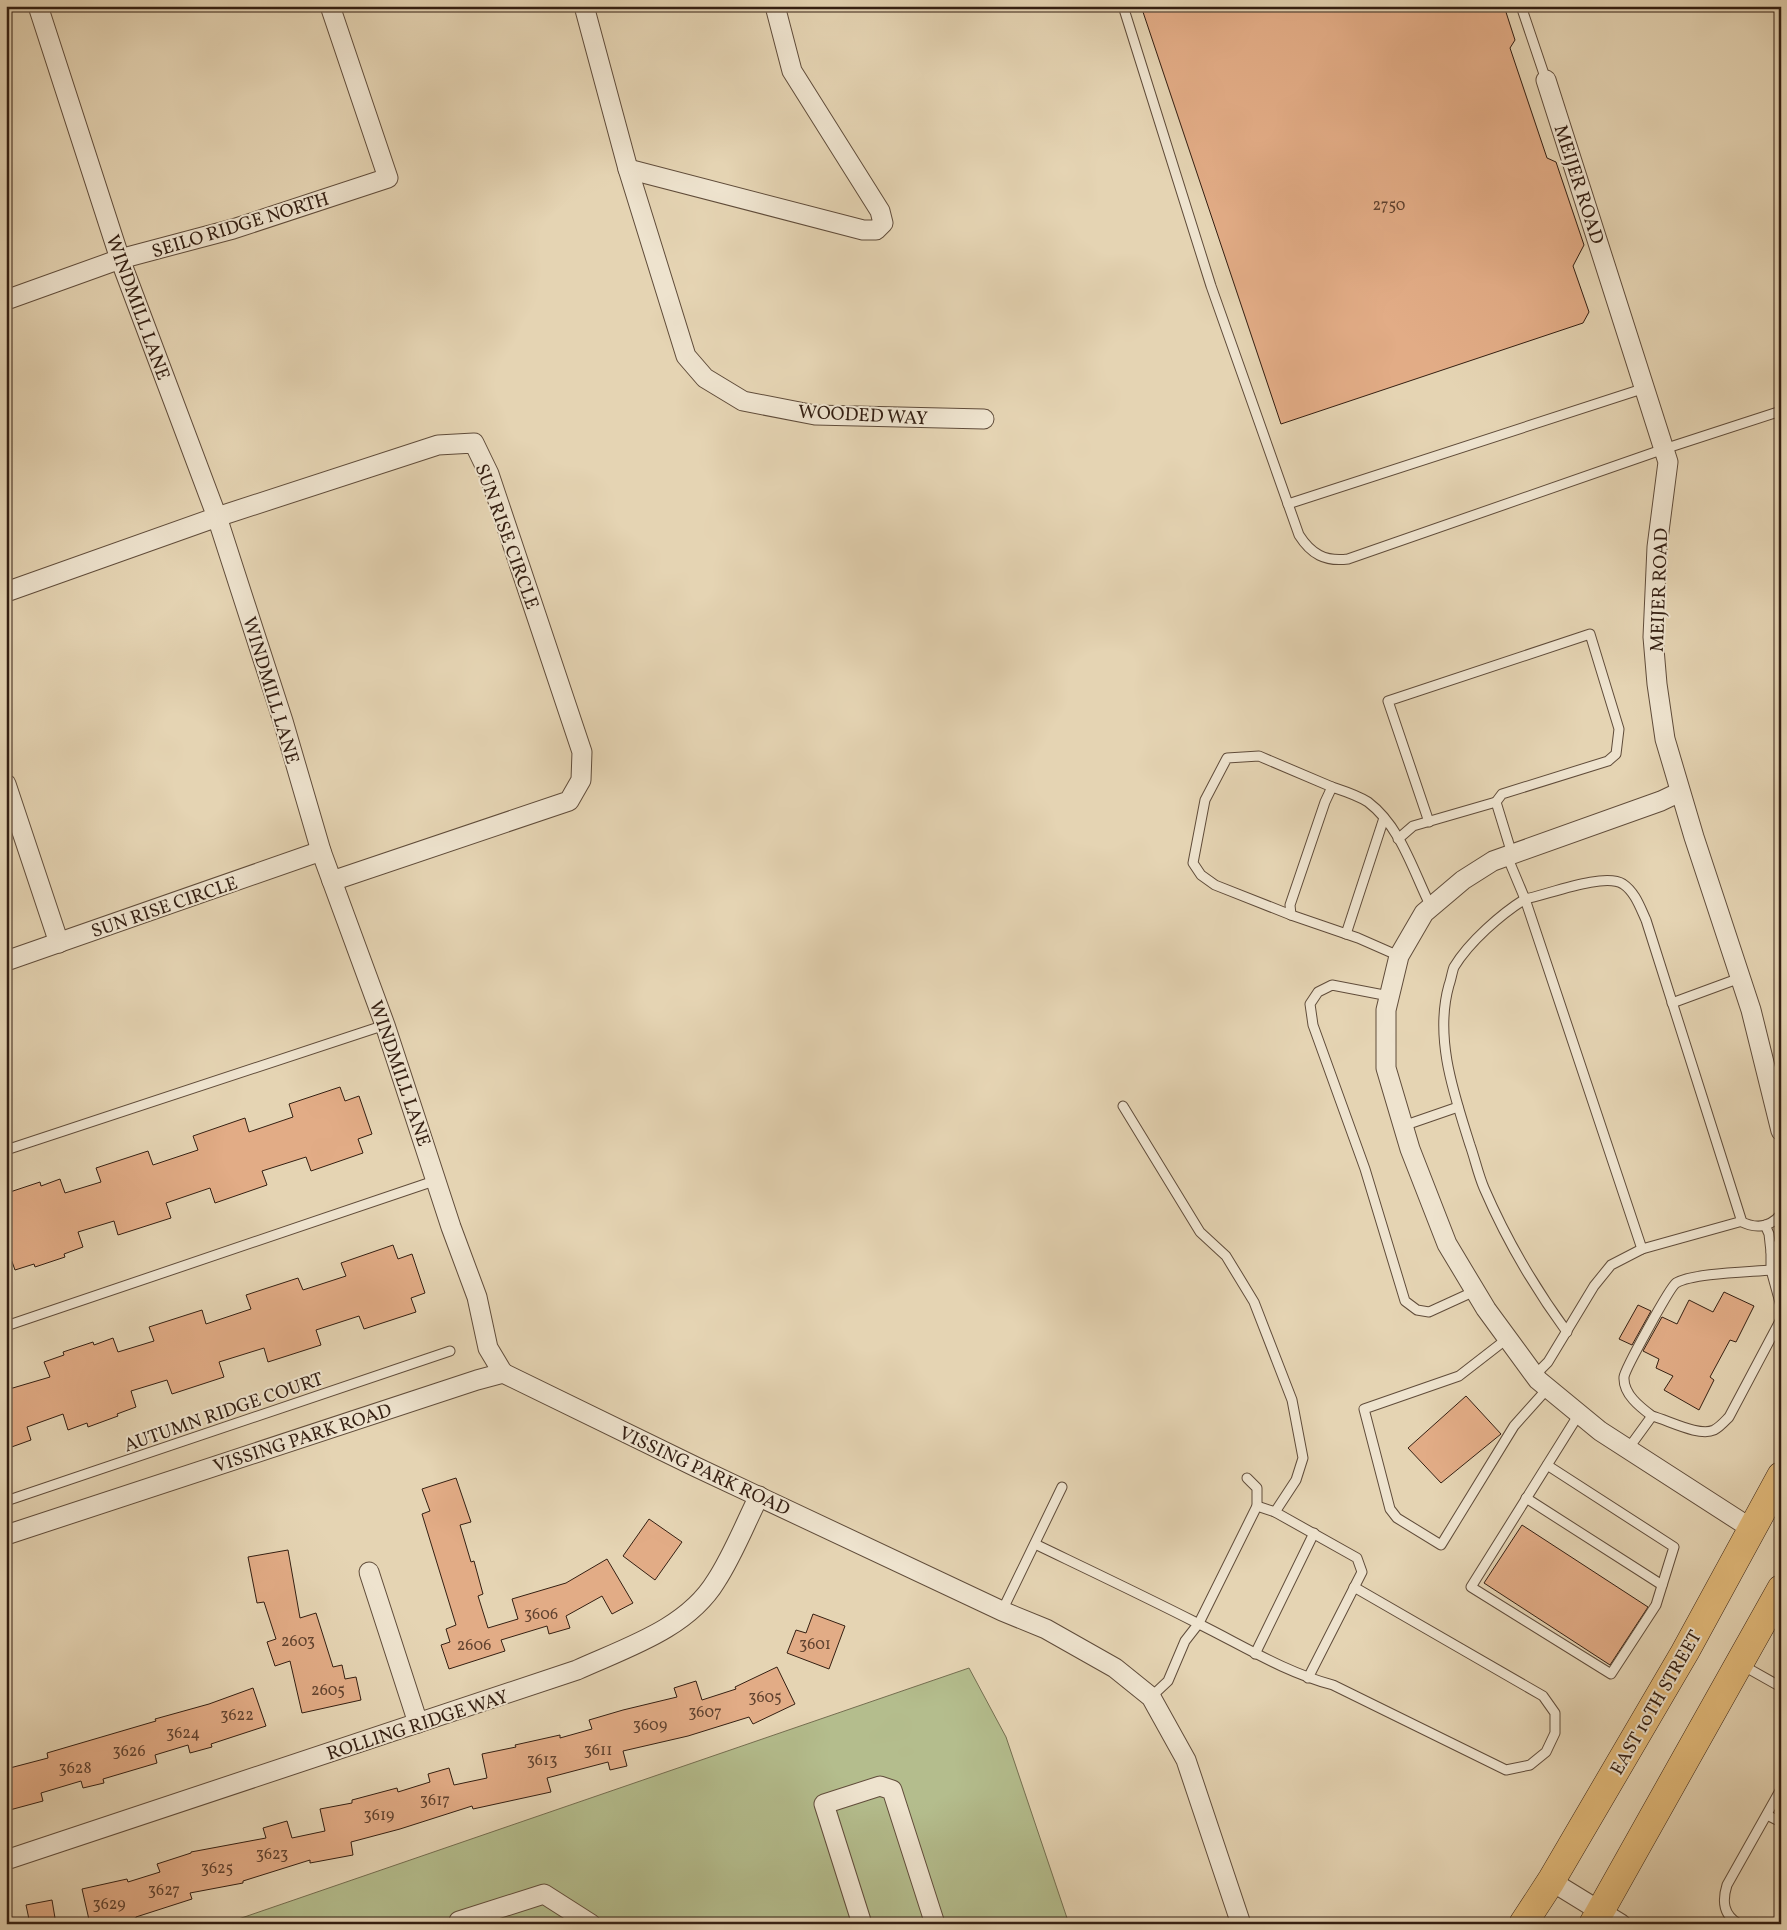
<svg xmlns="http://www.w3.org/2000/svg" width="1787" height="1930" font-family="Vollkorn,serif">
<rect width="100%" height="100%" fill="#e5d4b3"/>
<filter id="stains"><feTurbulence type="fractalNoise" baseFrequency=".004" numOctaves="4"/><feColorMatrix values="0 0 0 0 .2 0 0 0 0 .09 0 0 0 0 .02 0 0 0 .5 -.17"/></filter>
<radialGradient id="worn" r=".72"><stop offset=".6" stop-color="#630" stop-opacity="0"/><stop offset="1" stop-color="#630" stop-opacity=".3"/></radialGradient>
<polygon fill="#b4bd8d" stroke="#746e50" points="969,1668 1006,1737 1069,1924 224,1924"/>
<g fill="#e2ac86" stroke="#341f12">
<polygon points="1141,6 1504,6 1515,40 1510,48 1547,158 1556,162 1584,245 1573,266 1589,312 1583,323 1281,424"/>
<polygon points="340,1087 345,1101 359,1096 372,1134 358,1139 363,1153 311,1171 306,1157 262,1171 267,1185 215,1203 210,1188 166,1203 171,1218 118,1235 114,1221 78,1232 83,1247 64,1254 65,1257 35,1267 34,1264 15,1270 6,1245 6,1197 11,1196 10,1192 40,1182 41,1186 60,1179 65,1193 101,1182 96,1168 148,1151 153,1165 198,1150 193,1136 245,1118 249,1132 293,1117 289,1104"/>
<polygon points="393,1245 398,1259 412,1254 425,1293 411,1298 416,1312 364,1329 359,1316 316,1330 321,1345 268,1362 264,1348 219,1362 224,1377 172,1394 167,1380 131,1391 136,1407 117,1414 118,1416 88,1427 87,1423 68,1430 63,1414 27,1427 31,1440 6,1449 6,1390 50,1377 44,1362 64,1355 63,1352 93,1342 94,1345 113,1338 118,1352 154,1341 149,1327 202,1310 206,1324 251,1309 246,1295 298,1278 303,1290 346,1276 341,1263"/>
<polygon points="1724,1292 1754,1306 1736,1342 1730,1340 1710,1377 1714,1380 1699,1410 1664,1390 1673,1376 1656,1368 1659,1359 1643,1351 1662,1317 1677,1324 1689,1300 1713,1312"/>
<polygon points="1638,1305 1651,1311 1632,1345 1619,1339"/>
<polygon points="1466,1396 1501,1434 1441,1483 1408,1448"/>
<polygon points="456,1478 471,1522 460,1525 471,1562 474,1561 483,1594 478,1596 488,1628 518,1619 512,1599 566,1583 607,1559 633,1603 612,1614 602,1596 566,1616 570,1628 549,1634 547,1626 501,1640 505,1651 449,1669 441,1645 450,1642 446,1629 456,1625 422,1514 430,1511 422,1489"/>
<polygon points="649,1519 682,1542 655,1580 623,1556"/>
<polygon points="1522,1525 1648,1607 1610,1665 1484,1583"/>
<polygon points="288,1550 300,1618 316,1613 333,1667 342,1665 345,1679 356,1677 361,1700 302,1713 290,1661 275,1666 267,1642 276,1639 264,1602 257,1603 248,1557"/>
<polygon points="813,1614 845,1626 829,1669 787,1653 796,1630 806,1633"/>
<polygon points="777,1667 795,1704 753,1724 749,1717 688,1736 623,1751 627,1766 610,1770 608,1762 547,1778 551,1792 473,1809 472,1806 400,1829 351,1842 353,1855 310,1863 310,1860 243,1881 243,1883 190,1893 192,1899 136,1917 136,1918 112,1924 90,1924 82,1889 127,1879 128,1882 160,1872 157,1864 191,1853 191,1852 266,1838 263,1828 287,1821 292,1838 325,1831 320,1809 352,1803 352,1800 397,1788 398,1792 430,1782 428,1774 449,1768 454,1785 487,1778 482,1754 516,1747 515,1745 560,1735 560,1738 592,1729 589,1720 623,1710 677,1697 674,1688 696,1681 702,1700 736,1689 735,1687"/>
<polygon points="253,1688 266,1726 211,1744 212,1747 190,1753 188,1745 155,1755 157,1763 103,1779 104,1783 83,1788 81,1781 41,1793 43,1801 6,1811 6,1769 48,1758 47,1753 156,1721 155,1719 209,1704"/>
<polygon points="52,1900 56,1924 30,1924 26,1905"/>
</g>
<g fill="none" stroke-linecap="round" stroke-linejoin="round">
<defs>
<g id="lane">
<path d="M1123 6 1211 286 1299 535C1311 554 1325 562 1348 559L1664 449 1781 411"/>
<polyline points="1521,6 1546,80"/>
<polyline points="1288,504 1645,388"/>
<polyline points="1332,787 1259,756 1227,758 1205,800 1193,863 1201,875 1215,885 1291,915 1358,938 1399,956"/>
<polyline points="1429,822 1388,701 1590,634 1619,729 1616,754 1608,761 1502,794 1496,802"/>
<polyline points="1398,839 1413,826 1496,802 1512,854"/>
<path d="M1507 856 1525 899C1547 895 1604 872 1623 884 1635 892 1640 907 1646 920L1741 1219 1739 1222 1642 1249 1611 1265 1594 1286 1548 1362 1535 1375"/>
<path d="M1291 915 1290 905 1325 802 1332 787C1344 791 1357 795 1368 802 1401 827 1413 871 1431 907"/>
<polyline points="1346,934 1384,818"/>
<polyline points="1389,996 1332,985 1318,992 1310,1004 1313,1025 1365,1169 1405,1301 1417,1310 1429,1312 1475,1291"/>
<polyline points="1672,1003 1740,978"/>
<polyline points="1123,1106 1200,1232 1226,1256 1254,1302 1292,1400 1303,1458 1296,1480 1275,1512"/>
<polyline points="1403,1126 1458,1107"/>
<polyline points="6,1150 385,1025"/>
<path d="M1740 1221C1755 1229 1770 1228 1781 1214"/>
<polyline points="1765,1225 1769,1234 1771,1252"/>
<polyline points="1781,1241 1771,1252 1771,1270 1781,1306"/>
<polyline points="6,1326 437,1180"/>
<path d="M1567 1332C1534 1287 1506 1239 1484 1188 1478 1174 1475 1159 1470 1145 1454 1094 1434 1038 1449 985 1451 980 1452 972 1454 967 1469 942 1501 914 1525 899L1642 1249"/>
<polyline points="1508,1338 1459,1376 1364,1409 1390,1509 1397,1518 1441,1545 1514,1426 1548,1388"/>
<path d="M1652 1416C1640 1407 1623 1394 1624 1377 1625 1369 1670 1287 1676 1283 1693 1273 1750 1272 1771 1270"/>
<path d="M1628 1449 1652 1416C1668 1420 1699 1437 1714 1430 1720 1427 1725 1421 1729 1417L1781 1319"/>
<polyline points="1547,1465 1674,1547 1656,1605 1611,1674 1471,1587 1579,1414"/>
<polyline points="1526,1498 1662,1585"/>
<polyline points="6,1501 450,1351"/>
<polyline points="1257,1506 1275,1512 1357,1558 1362,1572 1308,1678"/>
<path d="M1035 1544C1089 1570 1144 1596 1197 1623 1242 1645 1284 1672 1333 1685L1506 1770 1530 1765 1546 1752 1555 1733V1713L1543 1696 1354 1587"/>
<polyline points="1002,1611 1062,1487"/>
<polyline points="1255,1654 1314,1533"/>
<polyline points="1742,1665 1781,1687"/>
<polyline points="1151,1697 1168,1681 1185,1641 1199,1623 1257,1506 1257,1488 1247,1478"/>
<polyline points="1767,1815 1781,1822"/>
<path d="M1739 1924C1723 1915 1722 1901 1727 1885L1781 1789"/>
</g>
<g id="street">
<polyline points="38,6 120,259 217,517 283,721 321,851 385,1025 451,1227 477,1297 488,1348 503,1373"/>
<polyline points="584,6 628,169 686,356 705,378 743,401 815,415 984,419"/>
<polyline points="1546,80 1668,462 1657,547 1653,637 1657,684 1665,739 1694,837 1751,1010 1781,1131"/>
<polyline points="628,169 863,230 876,230 883,223 880,211 792,71 775,6"/>
<polyline points="6,300 120,259 233,229 388,178 330,6"/>
<polyline points="6,592 217,517 438,445 474,443 489,474 582,752 581,780 569,801 332,881"/>
<polyline points="6,784 59,943"/>
<polyline points="1680,792 1661,801 1493,861 1463,880 1424,913 1399,956 1386,1010 1386,1068 1410,1149 1447,1244 1486,1309 1538,1380 1600,1431 1752,1529"/>
<polyline points="6,961 321,851"/>
<polyline points="6,1535 477,1380 503,1373 696,1467 1002,1611 1046,1629 1115,1668 1151,1697 1186,1760 1241,1924"/>
<polyline points="369,1572 418,1723"/>
<path d="M6 1860 577 1670C625 1648 687 1629 716 1581 733 1555 745 1524 759 1496"/>
<polyline points="1551,1881 1621,1924"/>
<polyline points="458,1924 459,1921 544,1894 591,1924"/>
<polyline points="862,1924 824,1804 880,1786 892,1790 935,1924"/>
</g>
<g id="primary">
<polyline points="1523,1924 1551,1881 1685,1652 1781,1476"/>
<polyline points="1593,1924 1781,1589"/>
</g>
</defs>
<use href="#lane" stroke="#604c3a" stroke-width="11"/>
<use href="#street" stroke="#604c3a" stroke-width="21"/>
<use href="#primary" stroke="#341f12" stroke-width="29"/>
<use href="#lane" stroke="#eee3ce" stroke-width="9"/>
<use href="#street" stroke="#eee3ce" stroke-width="19"/>
<use href="#primary" stroke="#e2ba7a" stroke-width="28"/>
</g>
<g text-anchor="middle" stroke-width="4" stroke-linejoin="round" paint-order="stroke">
<g font-size="16" fill="#60422f">
<text x="1389" y="210">2750</text>
<text x="541" y="1619">3606</text>
<text x="298" y="1646">2603</text>
<text x="815" y="1649">3601</text>
<text x="474" y="1650">2606</text>
<text x="328" y="1695">2605</text>
<text x="765" y="1702">3605</text>
<text x="705" y="1717">3607</text>
<text x="237" y="1720">3622</text>
<text x="650" y="1730">3609</text>
<text x="183" y="1738">3624</text>
<text x="598" y="1755">3611</text>
<text x="129" y="1756">3626</text>
<text x="542" y="1765">3613</text>
<text x="75" y="1773">3628</text>
<text x="435" y="1805">3617</text>
<text x="379" y="1820">3619</text>
<text x="272" y="1859">3623</text>
<text x="217" y="1873">3625</text>
<text x="164" y="1895">3627</text>
<text x="109" y="1909">3629</text>
</g>
<g font-size="19" fill="#341f12" stroke="#eee3ce">
<text transform="translate(1580 184) rotate(72)" y="7">MEIJER ROAD</text>
<text transform="translate(240 224) rotate(-17)" y="7">SEILO RIDGE NORTH</text>
<text transform="translate(139 307) rotate(70)" y="7">WINDMILL LANE</text>
<text transform="translate(863 414) rotate(3)" y="7">WOODED WAY</text>
<text transform="translate(508 536) rotate(70)" y="7">SUN RISE CIRCLE</text>
<text transform="translate(1658 590) rotate(-88)" y="7">MEIJER ROAD</text>
<text transform="translate(272 690) rotate(73)" y="7">WINDMILL LANE</text>
<text transform="translate(164 906) rotate(-19)" y="7">SUN RISE CIRCLE</text>
<text transform="translate(401 1073) rotate(71)" y="7">WINDMILL LANE</text>
<text transform="translate(223 1411) rotate(-19)" y="7">AUTUMN RIDGE COURT</text>
<text transform="translate(302 1437) rotate(-18)" y="7">VISSING PARK ROAD</text>
<text transform="translate(705 1470) rotate(25)" y="7">VISSING PARK ROAD</text>
<text transform="translate(1655 1702) rotate(-60)" y="7">EAST 10TH STREET</text>
<text transform="translate(417 1724) rotate(-18)" y="7">ROLLING RIDGE WAY</text>
</g>
</g>
<rect width="1787" height="1930" fill="none" stroke="#e5d4b3" stroke-width="25"/>
<rect x="8" y="8" width="1772" height="1915" fill="none" stroke="#341f12" stroke-width="2.5"/>
<rect x="12" y="12" width="1762" height="1905" fill="none" stroke="#341f12"/>
<rect width="100%" height="100%" filter="url(#stains)"/>
<rect width="100%" height="100%" fill="url(#worn)"/>
</svg>
